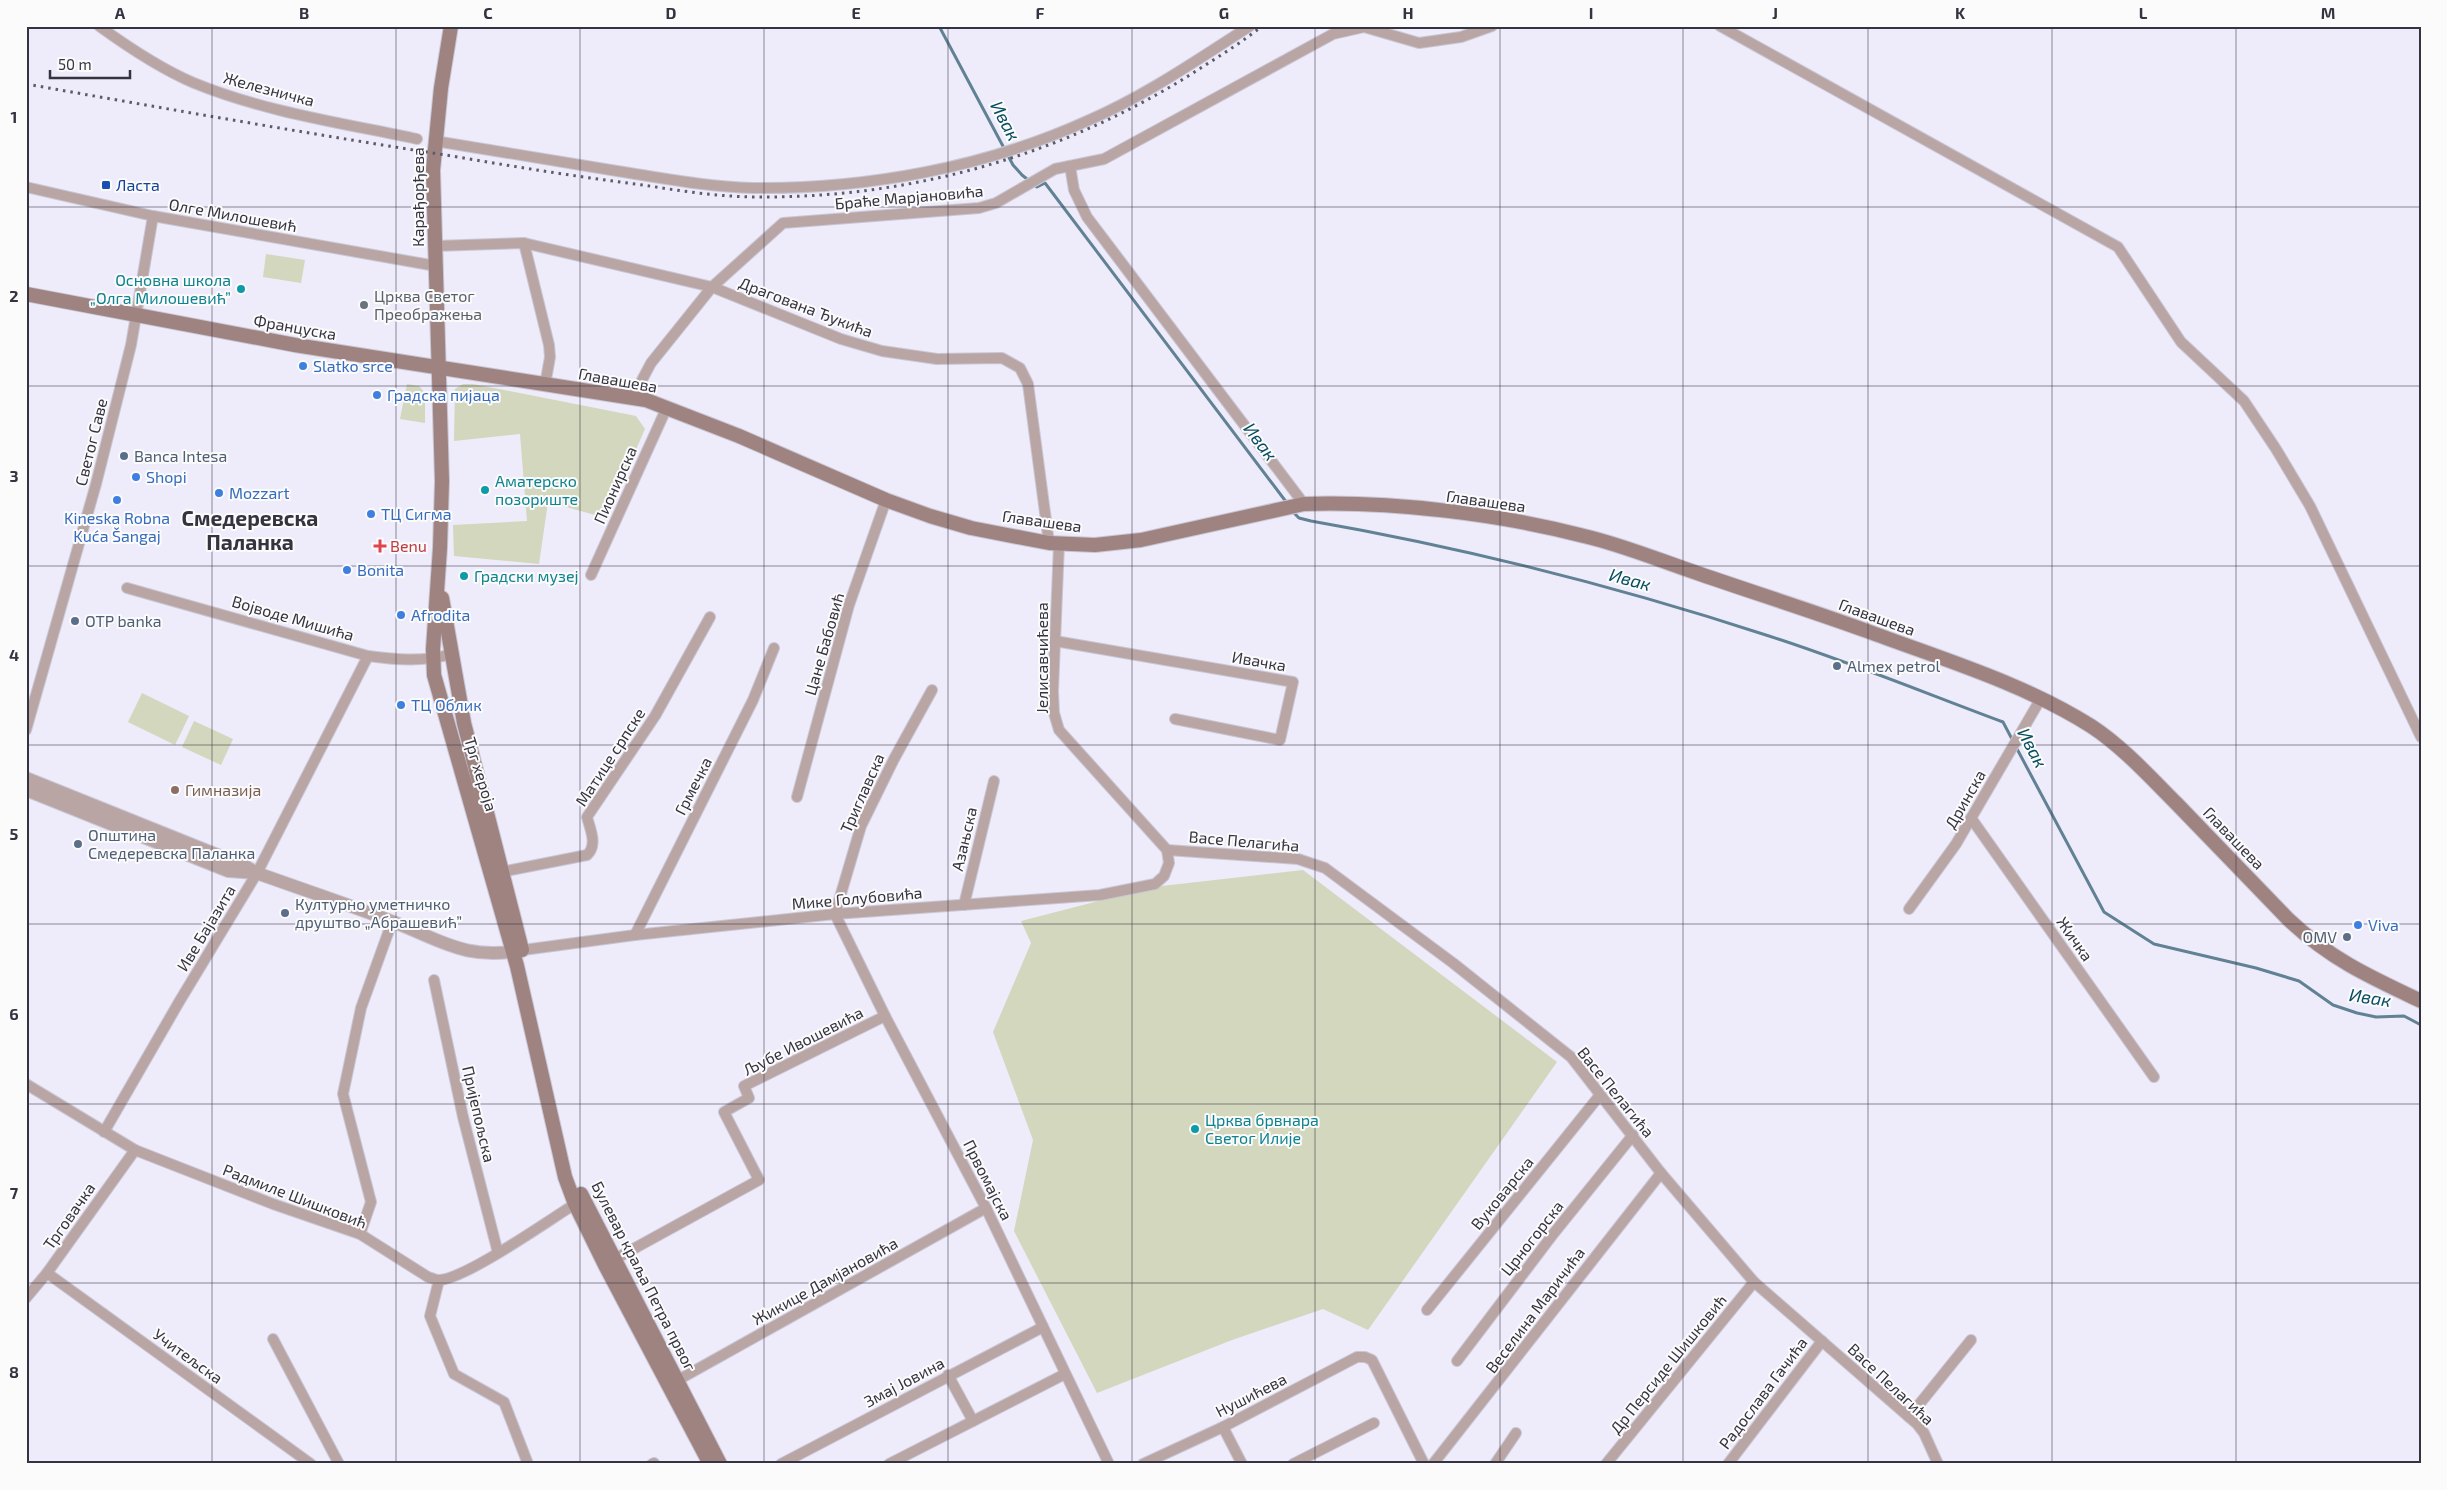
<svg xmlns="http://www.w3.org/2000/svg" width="2447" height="1490" font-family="'Exo 2',sans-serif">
<rect width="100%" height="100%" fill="#eeebfa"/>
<g fill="#d2d7bd">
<polygon points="266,254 305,260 301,283 263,277"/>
<polygon points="407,384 419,386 425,393 425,423 400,419"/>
<polygon points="463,384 473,384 636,416 645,429 606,518 548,502 539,564 454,556 453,525 527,521 520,434 454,441 455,389"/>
<polygon points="142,693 189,716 175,745 128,722"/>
<polygon points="194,721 233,739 221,765 182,747"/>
<polygon points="1303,870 1557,1062 1368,1330 1323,1309 1232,1340 1097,1393 1014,1231 1033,1140 993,1032 1031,943 1021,921 1153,887"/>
</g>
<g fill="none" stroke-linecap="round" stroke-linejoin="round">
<g stroke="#618294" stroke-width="3">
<polyline points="939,26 1013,165 1022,175 1037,187 1045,183 1287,503"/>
<path d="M1292 511 1299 518 1311 521C1466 548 1619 587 1769 636 1847 661 1925 693 2003 722L2013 741"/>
<polyline points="2016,747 2104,912 2154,944 2256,968 2299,981 2333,1005 2357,1013 2376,1017 2404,1016 2421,1025"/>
</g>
<defs>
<g id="minor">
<path d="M99 26C128 47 161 69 194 83 265 112 342 123 417 139"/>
<polyline points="1720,26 2118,247 2181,342 2244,401 2276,449 2310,506 2421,737"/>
<path d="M435 141C495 151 556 161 617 171 662 178 707 187 753 188 867 189 983 168 1087 121 1145 96 1197 60 1250 26"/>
<polyline points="1070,166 1074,190 1087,217 1304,504"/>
<polyline points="26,187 153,216 436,266"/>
<polyline points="524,243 549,345 550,357 545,385"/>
<polyline points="435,246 524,243 712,287 841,339 882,351 937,359 1002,358 1020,368 1028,384 1049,543"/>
<polyline points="633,397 651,363 712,287 783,223 979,208 996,203 1055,169 1104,159 1333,34 1364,27 1419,43 1461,37 1492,26"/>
<polyline points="1059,544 1053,691 1054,713 1059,730 1167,850"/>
<polyline points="591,575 667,407"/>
<path d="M127 588 368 656C398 660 423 662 452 654"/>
<polyline points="1055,641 1293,682 1280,740 1175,719"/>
<polyline points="932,690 894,759 861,826 835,914 885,1016 986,1208 1109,1464"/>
<polyline points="26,730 96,484 131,345 153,216"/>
<polyline points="797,797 849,605 886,500"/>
<polyline points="1971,818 2154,1077"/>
<polyline points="1167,850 1298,859 1325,868 1453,963 1571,1057 1661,1173 1754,1282 1917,1424 1924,1433 1938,1464"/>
<path d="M496 873 587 855C598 845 590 829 587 817L655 716 710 617"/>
<polyline points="964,905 994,781"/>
<polyline points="1909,909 1956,844 2040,700"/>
<polyline points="635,935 753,700 774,648"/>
<polyline points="523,950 635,935 835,914 1100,895 1155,884 1164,876 1169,863 1167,850"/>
<polyline points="434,980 463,1117 498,1253"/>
<path d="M26 1084 135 1150 273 1204 360 1234 428 1277C432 1278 436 1280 439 1280 466 1279 549 1220 575 1204"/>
<polyline points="104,1132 179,1002 257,873 368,656"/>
<polyline points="360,1234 371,1202 343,1094 361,1008 392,922"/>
<polyline points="615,1259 759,1180 724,1112 749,1098 744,1086 885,1016"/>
<polyline points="47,1273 311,1464"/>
<polyline points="439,1280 430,1316 454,1374 504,1402 528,1464"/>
<polyline points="26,1298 47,1273 135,1150"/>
<polyline points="1427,1310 1600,1095"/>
<polyline points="273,1339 339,1464"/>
<polyline points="1457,1361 1554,1233 1633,1135"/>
<polyline points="948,1375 973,1421"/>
<polyline points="678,1380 986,1208"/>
<polyline points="1909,1417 1971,1340"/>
<polyline points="1223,1427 1242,1464"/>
<polyline points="652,1464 654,1463"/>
<polyline points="781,1464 1043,1327"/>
<polyline points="889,1464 1065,1374"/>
<polyline points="1143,1464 1223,1427 1357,1357 1365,1357 1372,1360 1424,1464"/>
<polyline points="1293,1464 1374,1423"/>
<polyline points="1433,1464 1661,1173"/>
<polyline points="1495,1464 1516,1433"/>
<polyline points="1606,1464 1754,1282"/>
<polyline points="1728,1464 1822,1341"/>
</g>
<g id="tertiary">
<path d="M26 778 245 866 257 873C301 889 347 904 391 921 441 940 465 961 523 950"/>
<polyline points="26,790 228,871 257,873"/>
</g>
<g id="secondary">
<polyline points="451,26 441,88 433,170 442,481 440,548 433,649 434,675 517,966 565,1177 575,1204 605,1265 710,1464"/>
<path d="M26 294 295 345 646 400 739 436 886 500 930 516 971 528 1049 543 1095 545 1141 540 1304 504C1391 501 1500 514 1584 536 1623 545 1661 561 1700 574 1755 593 1812 611 1867 631 1942 659 2023 683 2091 726 2123 747 2150 777 2177 804 2214 842 2251 881 2288 919 2330 959 2370 977 2421 1001"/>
<polyline points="442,598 464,723 522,950"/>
<polyline points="581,1194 720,1464"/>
</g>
</defs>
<use href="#minor" stroke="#c9c6d5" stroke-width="12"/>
<use href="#tertiary" stroke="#c9c6d5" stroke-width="14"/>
<use href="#secondary" stroke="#c9c6d5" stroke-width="16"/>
<use href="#minor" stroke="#b9a6a4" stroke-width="10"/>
<use href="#tertiary" stroke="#b9a6a4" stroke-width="12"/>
<use href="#secondary" stroke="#9e8380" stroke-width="14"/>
<path stroke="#5e5b69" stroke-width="3" stroke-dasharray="2.5 5" stroke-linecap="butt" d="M26 84C168 109 310 134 452 156 516 167 579 177 643 185 681 191 720 197 759 197 912 198 1063 155 1193 73 1216 58 1240 44 1262 26"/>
</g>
<path fill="none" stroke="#363341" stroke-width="1" stroke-opacity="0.55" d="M212 26V1464M396 26V1464M580 26V1464M764 26V1464M948 26V1464M1132 26V1464M1315 26V1464M1500 26V1464M1683 26V1464M1868 26V1464M2052 26V1464M2236 26V1464M26 207H2421M26 386H2421M26 566H2421M26 745H2421M26 924H2421M26 1104H2421M26 1283H2421"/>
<rect fill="#1a4fb4" stroke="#fbfbfb" stroke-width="2" x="101" y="180" width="10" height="10" rx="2.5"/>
<g fill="#0f9aa8" stroke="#fbfbfb" stroke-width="2">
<circle cx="241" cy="289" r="5"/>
<circle cx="485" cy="490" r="5"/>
<circle cx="464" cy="576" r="5"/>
<circle cx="1195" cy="1129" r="5"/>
</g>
<circle fill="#6b7280" stroke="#fbfbfb" stroke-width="2" cx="364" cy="305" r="5"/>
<g fill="#3f7fe0" stroke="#fbfbfb" stroke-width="2">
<circle cx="303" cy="366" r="5"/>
<circle cx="377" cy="395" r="5"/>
<circle cx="136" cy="477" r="5"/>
<circle cx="219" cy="493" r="5"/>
<circle cx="117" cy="500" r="5"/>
<circle cx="371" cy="514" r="5"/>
<circle cx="347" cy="570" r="5"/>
<circle cx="401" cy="615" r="5"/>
<circle cx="401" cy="705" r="5"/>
<circle cx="2358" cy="925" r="5"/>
</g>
<g fill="#5c6f8a" stroke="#fbfbfb" stroke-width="2">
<circle cx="124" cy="456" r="5"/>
<circle cx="75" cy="621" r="5"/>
<circle cx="1837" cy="666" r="5"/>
<circle cx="78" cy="844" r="5"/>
<circle cx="285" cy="913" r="5"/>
<circle cx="2347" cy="937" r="5"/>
</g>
<path fill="#e0444e" stroke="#fbfbfb" stroke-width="2" d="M377.5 538.5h5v5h5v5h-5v5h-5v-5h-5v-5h5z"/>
<circle fill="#8d6e63" stroke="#fbfbfb" stroke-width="2" cx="175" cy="790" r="5"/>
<g text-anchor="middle" stroke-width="4" stroke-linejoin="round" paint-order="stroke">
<g font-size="16" fill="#363341" stroke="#fbfbfb">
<text transform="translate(269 89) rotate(15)" y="6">Железничка</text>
<text transform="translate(418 197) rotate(-90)" y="6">Карађорђева</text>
<text transform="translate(909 197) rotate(-5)" y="6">Браће Марјановића</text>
<text transform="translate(233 215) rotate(10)" y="6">Олге Милошевић</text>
<text transform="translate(806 307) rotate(21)" y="6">Драгована Ђукића</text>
<text transform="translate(295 327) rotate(10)" y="6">Француска</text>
<text transform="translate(618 380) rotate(10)" y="6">Главашева</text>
<text transform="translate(91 442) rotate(-76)" y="6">Светог Саве</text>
<text transform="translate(615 485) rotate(-66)" y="6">Пионирска</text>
<text transform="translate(1486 501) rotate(8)" y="6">Главашева</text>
<text transform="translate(1042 521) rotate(8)" y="6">Главашева</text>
<text transform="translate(1877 617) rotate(20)" y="6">Главашева</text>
<text transform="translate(293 618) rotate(16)" y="6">Војводе Мишића</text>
<text transform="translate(824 644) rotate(-74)" y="6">Цане Бабовић</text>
<text transform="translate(1042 658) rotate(-90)" y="6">Јелисавчићева</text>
<text transform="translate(1259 661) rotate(10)" y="6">Ивачка</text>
<text transform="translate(610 757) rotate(-57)" y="6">Матице српске</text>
<text transform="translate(481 774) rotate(73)" y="6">Трг хероја</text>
<text transform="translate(693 786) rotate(-63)" y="6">Грмечка</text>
<text transform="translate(862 793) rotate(-66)" y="6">Триглавска</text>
<text transform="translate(1965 799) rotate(-60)" y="6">Дринска</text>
<text transform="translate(2234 838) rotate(46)" y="6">Главашева</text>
<text transform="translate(964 839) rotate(-77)" y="6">Азањска</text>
<text transform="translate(1244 841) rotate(5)" y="6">Васе Пелагића</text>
<text transform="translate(857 898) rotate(-5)" y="6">Мике Голубовића</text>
<text transform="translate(206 928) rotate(-59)" y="6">Иве Бајазита</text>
<text transform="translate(2075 939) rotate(55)" y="6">Жичка</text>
<text transform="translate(803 1041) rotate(-27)" y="6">Љубе Ивошевића</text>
<text transform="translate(1616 1092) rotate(51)" y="6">Васе Пелагића</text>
<text transform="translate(479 1114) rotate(77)" y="6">Пријепољска</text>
<text transform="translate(988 1180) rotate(63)" y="6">Првомајска</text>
<text transform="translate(1502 1193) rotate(-51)" y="6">Вуковарска</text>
<text transform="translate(295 1196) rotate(21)" y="6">Радмиле Шишковић</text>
<text transform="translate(69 1216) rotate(-55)" y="6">Трговачка</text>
<text transform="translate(1532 1238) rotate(-52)" y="6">Црногорска</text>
<text transform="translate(644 1276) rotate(63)" y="6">Булевар краља Петра првог</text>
<text transform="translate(825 1281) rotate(-29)" y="6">Жикице Дамјановића</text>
<text transform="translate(1535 1310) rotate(-53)" y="6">Веселина Маричића</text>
<text transform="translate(188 1356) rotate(36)" y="6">Учитељска</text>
<text transform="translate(1668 1364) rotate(-51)" y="6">Др Персиде Шишковић</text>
<text transform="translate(904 1382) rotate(-28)" y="6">Змај Јовина</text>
<text transform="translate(1891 1384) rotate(43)" y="6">Васе Пелагића</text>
<text transform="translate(1763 1393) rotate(-53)" y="6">Радослава Гачића</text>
<text transform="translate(1251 1395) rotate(-27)" y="6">Нушићева</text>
</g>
<g font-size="16" fill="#164399" stroke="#fbfbfb" text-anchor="start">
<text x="116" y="191">Ласта</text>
</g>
<g font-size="16" fill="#0d838f" stroke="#fbfbfb" text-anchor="start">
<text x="231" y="286" text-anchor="end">Основна школа<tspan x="231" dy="18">„Олга Милошевић”</tspan></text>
<text x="495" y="487">Аматерско<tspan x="495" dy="18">позориште</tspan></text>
<text x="474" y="582">Градски музеј</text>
<text x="1205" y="1126">Црква брвнара<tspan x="1205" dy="18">Светог Илије</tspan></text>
</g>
<g font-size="16" fill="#5b616d" stroke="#fbfbfb" text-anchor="start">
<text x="374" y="302">Црква Светог<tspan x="374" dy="18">Преображења</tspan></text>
</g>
<g font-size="16" fill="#366cbe" stroke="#fbfbfb" text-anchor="start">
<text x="313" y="372">Slatko srce</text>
<text x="387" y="401">Градска пијаца</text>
<text x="146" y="483">Shopi</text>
<text x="229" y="499">Mozzart</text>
<text x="381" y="520">ТЦ Сигма</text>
<text x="117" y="524" text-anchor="middle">Kineska Robna<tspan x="117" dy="18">Kuća Šangaj</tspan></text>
<text x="357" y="576">Bonita</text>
<text x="411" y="621">Afrodita</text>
<text x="411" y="711">ТЦ Облик</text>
<text x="2368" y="931">Viva</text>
</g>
<g font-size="16" fill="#4e5e75" stroke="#fbfbfb" text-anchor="start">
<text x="134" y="462">Banca Intesa</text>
<text x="85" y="627">OTP banka</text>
<text x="1847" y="672">Almex petrol</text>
<text x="88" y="841">Општина<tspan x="88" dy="18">Смедеревска Паланка</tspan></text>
<text x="295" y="910">Културно уметничко<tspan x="295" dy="18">друштво „Абрашевић”</tspan></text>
<text x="2337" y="943" text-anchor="end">OMV</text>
</g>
<g font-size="16" fill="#be3a42" stroke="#fbfbfb" text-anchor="start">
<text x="390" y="552">Benu</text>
</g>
<g font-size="16" fill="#785e54" stroke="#fbfbfb" text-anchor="start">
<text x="185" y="796">Гимназија</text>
</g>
<g font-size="18" font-style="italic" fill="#074d61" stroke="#fbfbfb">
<text transform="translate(1005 121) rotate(62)" y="6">Ивак</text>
<text transform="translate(1260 442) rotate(53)" y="6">Ивак</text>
<text transform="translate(1630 580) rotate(15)" y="6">Ивак</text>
<text transform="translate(2032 748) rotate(62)" y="6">Ивак</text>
<text transform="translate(2370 998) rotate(9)" y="6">Ивак</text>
</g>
<g font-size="21" font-weight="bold" fill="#363341" stroke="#fbfbfb">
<text x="250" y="526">Смедеревска<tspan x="250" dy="24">Паланка</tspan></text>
</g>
</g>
<rect width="2447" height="1490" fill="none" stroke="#fbfbfb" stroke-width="55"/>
<path d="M50 70v8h80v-8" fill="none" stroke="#363341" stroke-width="2.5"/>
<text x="58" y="70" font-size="15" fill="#363341" stroke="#fbfbfb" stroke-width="4" paint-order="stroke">50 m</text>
<rect x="28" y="28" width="2392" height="1434" fill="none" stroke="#363341" stroke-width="2"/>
<g font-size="16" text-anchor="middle" font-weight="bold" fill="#363341">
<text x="120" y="19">A</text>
<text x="304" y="19">B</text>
<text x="488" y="19">C</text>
<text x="671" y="19">D</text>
<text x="856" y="19">E</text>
<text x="1040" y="19">F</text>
<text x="1224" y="19">G</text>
<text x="1408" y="19">H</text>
<text x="1591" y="19">I</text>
<text x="1775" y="19">J</text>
<text x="1960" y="19">K</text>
<text x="2143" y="19">L</text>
<text x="2328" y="19">M</text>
<text x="14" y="123">1</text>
<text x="14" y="302">2</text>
<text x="14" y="482">3</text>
<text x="14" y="661">4</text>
<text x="14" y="840">5</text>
<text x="14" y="1020">6</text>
<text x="14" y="1199">7</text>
<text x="14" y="1378">8</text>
</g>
</svg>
